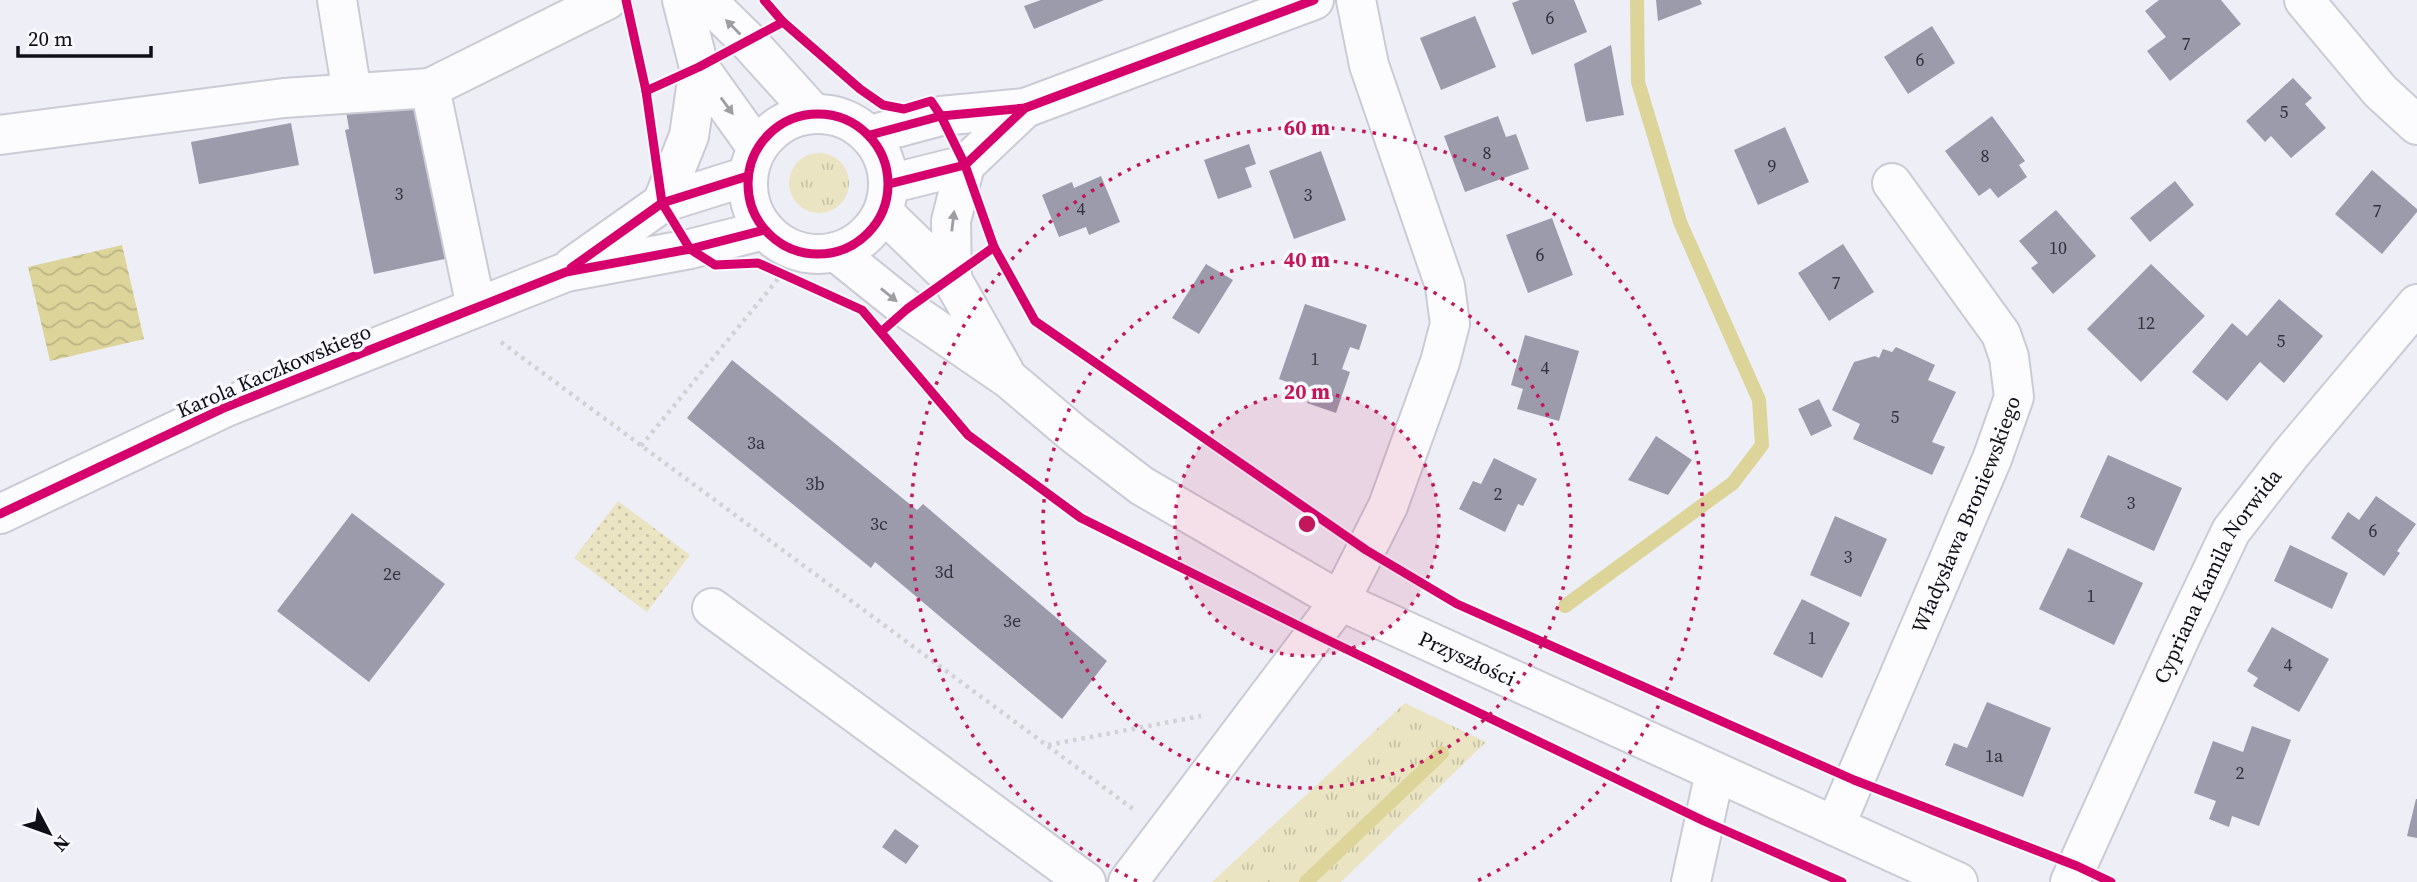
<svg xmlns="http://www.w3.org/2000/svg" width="2417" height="882" font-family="'Source Serif 4',serif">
<defs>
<pattern id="grass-tufts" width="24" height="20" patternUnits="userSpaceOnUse" patternTransform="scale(1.75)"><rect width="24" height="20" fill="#eae4c3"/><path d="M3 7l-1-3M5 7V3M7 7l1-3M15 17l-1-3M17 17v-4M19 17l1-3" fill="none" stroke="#c8c2a7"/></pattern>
<pattern id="park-dots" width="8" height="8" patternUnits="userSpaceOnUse" patternTransform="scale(1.75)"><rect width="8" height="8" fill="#eae4c3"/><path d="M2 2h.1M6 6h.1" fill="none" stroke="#c8c2a7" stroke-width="1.8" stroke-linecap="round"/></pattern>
<pattern id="water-waves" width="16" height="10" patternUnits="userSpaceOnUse" patternTransform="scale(1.75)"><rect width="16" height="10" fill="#ddd49a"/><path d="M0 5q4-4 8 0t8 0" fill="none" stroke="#bcb584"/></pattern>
</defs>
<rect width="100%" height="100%" fill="#eeeef7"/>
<g fill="url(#grass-tufts)">
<circle cx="819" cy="183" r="30"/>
<polygon points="1405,703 1486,742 1341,882 1212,882"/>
</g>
<polygon fill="url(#park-dots)" points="618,501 690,555 647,612 574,558"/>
<polygon fill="url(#water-waves)" points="122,245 144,339 50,361 28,267"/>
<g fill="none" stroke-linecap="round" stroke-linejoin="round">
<g stroke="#ddd49a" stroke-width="14">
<polyline points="1565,606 1733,483 1762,445 1759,400 1680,222 1638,82 1637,0"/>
<polyline points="1306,882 1442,753"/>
</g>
</g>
<g fill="#9c9bac">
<polygon points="1041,0 1104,0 1034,29 1024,6"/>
<polygon points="1520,0 1574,0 1587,32 1532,55 1512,3"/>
<polygon points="1656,0 1700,0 1702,4 1658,21"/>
<polygon points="2159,0 2221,0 2241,24 2170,81 2147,51 2166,37 2145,11"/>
<polygon points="1475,16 1496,67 1441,90 1420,38"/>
<polygon points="1932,26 1955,63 1908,94 1884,57"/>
<polygon points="1611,45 1624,115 1586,122 1574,64"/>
<polygon points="2293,78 2312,98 2305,104 2326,128 2291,158 2271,136 2265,142 2246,121"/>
<polygon points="416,96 454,257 374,274 345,130 349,129 346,111"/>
<polygon points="1498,116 1506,137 1516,134 1529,169 1465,192 1444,136"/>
<polygon points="1992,116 2025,161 2019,165 2027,177 1998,198 1990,188 1979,196 1945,151"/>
<polygon points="291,123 299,165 199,184 191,142"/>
<polygon points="1785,127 1809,182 1758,205 1734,150"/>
<polygon points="1249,144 1256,164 1245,168 1252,187 1218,199 1204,160"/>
<polygon points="1321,151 1346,220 1294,239 1269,171"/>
<polygon points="2372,170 2417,209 2417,212 2382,254 2335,214"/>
<polygon points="1101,176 1120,222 1089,235 1086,227 1059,237 1042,195 1072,182 1074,188"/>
<polygon points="2175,181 2194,205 2150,242 2130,218"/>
<polygon points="2056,210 2096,256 2053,294 2031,268 2038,263 2019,241"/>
<polygon points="1552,218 1573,275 1528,293 1506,235"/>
<polygon points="1843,244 1874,292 1829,321 1798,273"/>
<polygon points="1206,264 1233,280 1199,334 1172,318"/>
<polygon points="2151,264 2205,316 2141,382 2087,329"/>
<polygon points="2279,299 2323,336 2284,383 2260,362 2227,401 2192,372 2232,323 2247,336"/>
<polygon points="1305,304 1367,325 1359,350 1350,347 1342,369 1350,372 1336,413 1307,403 1312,391 1279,379"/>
<polygon points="1525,335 1579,351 1559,421 1517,409 1523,389 1511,385"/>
<polygon points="1896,347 1935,365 1928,380 1956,392 1932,442 1945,447 1932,475 1853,439 1860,424 1832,410 1854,362 1875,356 1879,358 1883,349 1892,352"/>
<polygon points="732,360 917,510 923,504 1107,661 1062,719 875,562 871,568 687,418"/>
<polygon points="1819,399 1832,426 1811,436 1798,409"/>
<polygon points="1656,436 1692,460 1668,495 1628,480"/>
<polygon points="2108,455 2182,488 2154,551 2080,517"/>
<polygon points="1494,458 1537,479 1523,506 1518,504 1505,532 1459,509 1473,481 1481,484"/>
<polygon points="2376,496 2416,524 2397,551 2400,553 2384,576 2331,538 2348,512 2359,520"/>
<polygon points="352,513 445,584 369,682 277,611"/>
<polygon points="1835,516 1887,539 1861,597 1810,575"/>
<polygon points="2290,545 2348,573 2332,609 2274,581"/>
<polygon points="2068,548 2143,583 2114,645 2039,609"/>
<polygon points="1802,599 1850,623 1822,678 1773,654"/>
<polygon points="2272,627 2329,659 2299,712 2253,686 2258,678 2247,671"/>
<polygon points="1987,702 2051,728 2023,797 1945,765 1954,743 1967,748"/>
<polygon points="2252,726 2291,740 2259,826 2232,816 2229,827 2209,819 2216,801 2194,793 2213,741 2243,752"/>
<polygon points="2416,799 2417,799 2417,838 2407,836"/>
<polygon points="895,829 919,846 906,864 882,847"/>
</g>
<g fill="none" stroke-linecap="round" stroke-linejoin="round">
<defs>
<g id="minor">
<polyline points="337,0 352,93"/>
<polyline points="682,0 699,67 757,148"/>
<polyline points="706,0 748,41 813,113"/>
<polyline points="2304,0 2380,91 2417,125"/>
<polyline points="430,88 607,0"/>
<circle cx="818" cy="184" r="70"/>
<polyline points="0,135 284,98 430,88 476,307"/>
<polyline points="870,135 941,116 1025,108 1314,0"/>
<polyline points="889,184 965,165 1025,108"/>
<polyline points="662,203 689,136 699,67"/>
<polyline points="883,212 952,279 1004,371"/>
<path id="s1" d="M836 252 907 309 1009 379 1074 434 1142 486 1340 601 1958 882"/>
<polyline points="573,266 662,203 748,176"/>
<polyline points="952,279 951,221 965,165"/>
<polyline points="0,514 226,407 566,272 690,249 764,230"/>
<polyline points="712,608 1086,882"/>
<path id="s2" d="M1835 826 1992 459 2014 397 2009 357 2001 334 1892 183"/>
<polyline points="1128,882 1340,601 1388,506 1440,362 1450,324 1445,286 1369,65 1356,0"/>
<polyline points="1691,882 1715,772"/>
<path id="s3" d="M2070 882 2181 636 2231 531 2290 455 2417 304"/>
</g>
</defs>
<use href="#minor" stroke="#cacbd4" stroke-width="42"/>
<g stroke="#d2d2d5" stroke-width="4.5" stroke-dasharray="3.5 5" stroke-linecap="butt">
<polyline points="501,342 1133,809"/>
<polyline points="641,446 782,274"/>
<polyline points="1048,745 1201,716"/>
</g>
<use href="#minor" stroke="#fcfcfe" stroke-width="38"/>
<defs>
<g id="cycleway">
<polyline points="626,0 646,91 662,203 690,249 715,265 758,263 862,310 968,435 1081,518 1315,634 1704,821 1842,882"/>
<polyline points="764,0 783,22 860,89 883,105 904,109 931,101 941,116 965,165 994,247 1035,321 1366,550 1457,604 1854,780 2077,866 2111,882"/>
<polyline points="646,91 699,67 783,22"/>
<circle cx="818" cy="184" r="70"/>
<polyline points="870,135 941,116 1025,108 1314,0"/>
<polyline points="889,184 965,165 1025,108"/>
<polyline points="571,268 662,203 748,176"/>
<polyline points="881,332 907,309 994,247"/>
<polyline points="0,514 226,407 566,272 690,249 764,230"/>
</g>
</defs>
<use href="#cycleway" stroke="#f9f9ff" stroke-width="13"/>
<use href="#cycleway" stroke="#d6006c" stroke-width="9"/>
</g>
<defs><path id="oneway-solid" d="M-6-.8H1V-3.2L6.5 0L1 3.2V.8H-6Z" transform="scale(1.75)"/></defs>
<g fill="#9d9da2">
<use href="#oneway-solid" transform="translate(733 27) rotate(-135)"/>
<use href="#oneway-solid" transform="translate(727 106) rotate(54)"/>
<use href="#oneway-solid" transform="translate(953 221) rotate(-83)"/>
<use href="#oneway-solid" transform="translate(889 295) rotate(39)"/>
</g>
<circle cx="1307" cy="524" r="132" fill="#c2185b" fill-opacity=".12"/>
<g fill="none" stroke="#c2185b" stroke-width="3.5" stroke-dasharray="3.5 7">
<circle cx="1307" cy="524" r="132"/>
<circle cx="1307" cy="524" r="264"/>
<path d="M1137 881A396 396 0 1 1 1477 881"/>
</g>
<g text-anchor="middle" stroke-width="7" stroke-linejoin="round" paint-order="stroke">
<g font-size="18" fill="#32323d">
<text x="1550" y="24">6</text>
<text x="2186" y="50">7</text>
<text x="1920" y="66">6</text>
<text x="2284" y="118">5</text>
<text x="1487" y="159">8</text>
<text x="1985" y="162">8</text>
<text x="1772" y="172">9</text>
<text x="399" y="200">3</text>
<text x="1308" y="201">3</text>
<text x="1081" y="215">4</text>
<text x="2377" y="217">7</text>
<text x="2058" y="254">10</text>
<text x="1540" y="261">6</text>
<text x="1836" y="289">7</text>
<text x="2146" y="329">12</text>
<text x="2281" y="347">5</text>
<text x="1315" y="365">1</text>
<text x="1545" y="374">4</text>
<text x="1895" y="423">5</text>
<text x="756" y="449">3a</text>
<text x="815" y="490">3b</text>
<text x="1498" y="500">2</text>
<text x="2131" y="509">3</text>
<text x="879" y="530">3c</text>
<text x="2373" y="537">6</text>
<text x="1848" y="563">3</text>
<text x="944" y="578">3d</text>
<text x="392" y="580">2e</text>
<text x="2091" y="602">1</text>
<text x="1012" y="627">3e</text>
<text x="1812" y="644">1</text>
<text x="2288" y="671">4</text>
<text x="1994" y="762">1a</text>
<text x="2240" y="779">2</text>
</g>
<g font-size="21" fill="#0f0f18" stroke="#f9f9ff">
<text transform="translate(274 371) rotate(-23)" y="7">Karola Kaczkowskiego</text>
<text dy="7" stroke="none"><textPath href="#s2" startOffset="338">Władysława Broniewskiego</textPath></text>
<text dy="7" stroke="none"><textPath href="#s3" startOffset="340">Cypriana Kamila Norwida</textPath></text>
<text dy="7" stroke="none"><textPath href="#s1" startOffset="754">Przyszłości</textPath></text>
</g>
</g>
<circle cx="1307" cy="524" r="10" fill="#c2185b" stroke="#f9f9ff" stroke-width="3.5"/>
<g font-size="21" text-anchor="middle" font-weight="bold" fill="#c2185b" stroke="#f9f9ff" stroke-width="7" stroke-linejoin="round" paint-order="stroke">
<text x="1307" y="135">60 m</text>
<text x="1307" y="267">40 m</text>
<text x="1307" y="399">20 m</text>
</g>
<g transform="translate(49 833) rotate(131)" stroke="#f9f9ff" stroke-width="5" paint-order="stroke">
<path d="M0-5L12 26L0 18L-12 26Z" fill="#0f0f18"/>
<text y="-10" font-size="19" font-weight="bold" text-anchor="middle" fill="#0f0f18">N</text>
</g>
<path d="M18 46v10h133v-10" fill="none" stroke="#0f0f18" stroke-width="3.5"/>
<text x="28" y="46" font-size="21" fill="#0f0f18" stroke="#f9f9ff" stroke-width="5" paint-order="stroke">20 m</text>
</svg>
